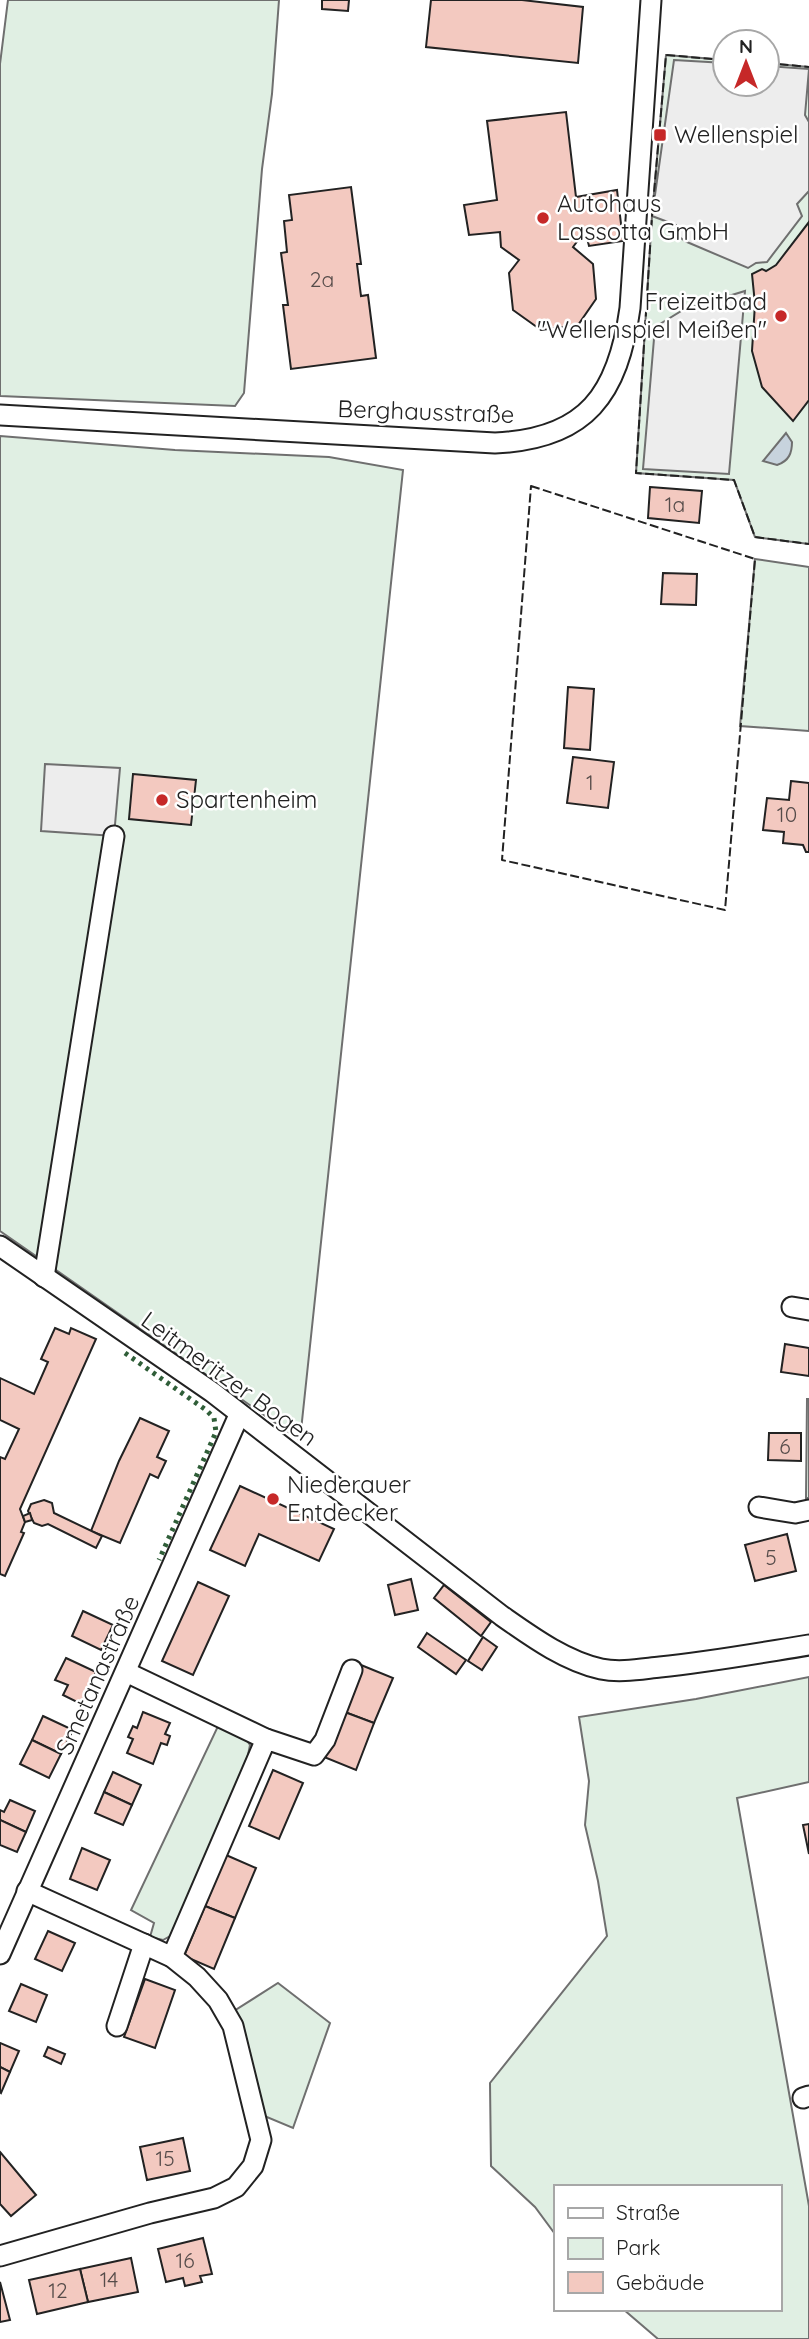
<svg xmlns="http://www.w3.org/2000/svg" width="809" height="2339" font-family="Quicksand,sans-serif">
<rect width="100%" height="100%" fill="#fff"/>
<g fill="#e0efe3" stroke="#6f6f6f" stroke-width="2">
<polygon points="8,0 279,0 272,94 262,169 244,393 235,406 0,396 0,64"/>
<polygon points="666,55 725,60 725,84 767,84 767,63 809,67 809,544 755,537 734,480 636,473 652,216"/>
<polygon points="0,436 175,450 329,457 403,470 300,1440 0,1231"/>
<polygon points="755,559 809,567 809,731 740,726"/>
<polygon points="807,1399 809,1399 809,1498 806,1498"/>
<polygon points="809,1677 809,1782 737,1798 809,2206 809,2339 658,2339 623,2309 779,2309 779,2187 555,2187 555,2234 535,2207 491,2166 490,2083 607,1936 598,1881 585,1825 589,1781 579,1717 696,1699"/>
<polygon points="219,1724 244,1736 250,1745 247,1760 172,1935 163,1940 150,1937 154,1923 131,1910"/>
<polygon points="278,1983 330,2023 293,2128 262,2115 234,2011"/>
</g>
<g fill="#ededed" stroke="#6f6f6f" stroke-width="2">
<polygon points="674,60 725,63 725,84 767,84 767,66 809,69 805,115 809,122 809,191 797,204 802,216 767,262 756,263 748,268 687,242 676,235 676,225 652,216"/>
<polygon points="745,291 729,474 643,469 655,327 683,310"/>
<polygon points="45,764 120,768 114,836 41,831"/>
</g>
<path fill="#c7d3dd" stroke="#6f6f6f" stroke-width="2" d="M786 433 792 442C792 453 789 461 777 465L763 461Z"/>
<g fill="#f3c9c0" stroke="#222" stroke-width="2">
<polygon points="322,0 349,0 348,11 322,9"/>
<polygon points="431,0 522,0 583,7 578,63 426,47"/>
<polygon points="566,112 576,197 617,190 623,241 589,246 586,234 582,235 573,247 593,264 596,299 578,325 541,330 513,310 509,273 519,260 501,247 500,232 469,235 464,205 497,200 487,121"/>
<polygon points="351,187 361,264 357,264 361,296 368,295 376,358 291,369 283,305 288,305 281,253 287,252 284,221 292,220 289,195"/>
<polygon points="809,222 809,400 793,421 762,387 752,351 755,304 752,274 762,269 766,271 776,265"/>
<polygon points="650,487 702,491 699,523 648,518"/>
<polygon points="663,573 697,574 696,605 661,604"/>
<polygon points="568,687 594,689 590,750 564,748"/>
<polygon points="573,757 614,762 608,808 567,803"/>
<polygon points="133,774 196,780 191,825 129,819"/>
<polygon points="791,781 809,783 809,852 806,852 803,845 783,843 784,832 763,830 767,798 789,800"/>
<polygon points="55,1328 69,1334 71,1328 96,1339 20,1509 25,1522 21,1532 24,1533 5,1576 0,1574 0,1457 5,1459 19,1429 0,1420 0,1378 34,1394 48,1362 41,1359"/>
<polygon points="785,1344 809,1348 809,1376 781,1372"/>
<polygon points="140,1418 169,1431 157,1457 166,1461 158,1478 150,1474 120,1543 91,1531 119,1461"/>
<polygon points="769,1433 801,1433 801,1461 768,1460"/>
<polygon points="240,1486 334,1529 319,1561 259,1534 245,1566 210,1550"/>
<polygon points="44,1500 52,1503 54,1513 102,1536 96,1548 48,1524 42,1526 34,1523 28,1511 31,1504"/>
<polygon points="30,1513 32,1520 25,1522 23,1516"/>
<polygon points="787,1534 796,1571 755,1581 745,1545"/>
<polygon points="411,1579 418,1610 395,1615 388,1585"/>
<polygon points="198,1582 229,1596 193,1675 162,1661"/>
<polygon points="444,1585 491,1622 481,1636 434,1598"/>
<polygon points="83,1611 113,1625 101,1650 72,1636"/>
<polygon points="427,1633 466,1660 456,1674 418,1647"/>
<polygon points="483,1637 497,1647 482,1670 468,1661"/>
<polygon points="66,1658 96,1672 81,1704 63,1695 68,1685 55,1680"/>
<polygon points="361,1665 393,1678 374,1723 342,1711"/>
<polygon points="342,1711 374,1723 356,1770 324,1757"/>
<polygon points="143,1712 170,1723 165,1734 170,1736 167,1745 161,1743 153,1764 127,1753 133,1739 128,1737 133,1726 137,1728"/>
<polygon points="43,1716 73,1730 61,1754 32,1740"/>
<polygon points="32,1740 61,1754 49,1778 20,1764"/>
<polygon points="273,1770 303,1783 279,1839 249,1826"/>
<polygon points="113,1772 141,1785 132,1805 104,1792"/>
<polygon points="104,1792 132,1805 123,1825 95,1813"/>
<polygon points="10,1800 35,1811 26,1832 0,1820 0,1810 4,1812"/>
<polygon points="0,1820 26,1832 17,1852 0,1845"/>
<polygon points="809,1824 809,1854 803,1825"/>
<polygon points="82,1848 110,1860 97,1890 70,1879"/>
<polygon points="226,1855 256,1868 235,1918 205,1906"/>
<polygon points="205,1906 235,1918 214,1969 184,1956"/>
<polygon points="48,1931 75,1943 62,1971 35,1959"/>
<polygon points="145,1979 175,1990 155,2048 124,2037"/>
<polygon points="21,1984 47,1995 36,2022 9,2011"/>
<polygon points="0,2043 19,2051 10,2072 0,2067"/>
<polygon points="48,2047 65,2054 61,2064 44,2056"/>
<polygon points="0,2067 10,2072 1,2093 0,2092"/>
<polygon points="183,2138 190,2171 147,2180 140,2147"/>
<polygon points="0,2152 36,2195 11,2216 0,2204"/>
<polygon points="203,2238 212,2274 200,2276 202,2282 185,2286 183,2278 166,2282 158,2249"/>
<polygon points="131,2258 138,2292 88,2302 80,2269"/>
<polygon points="80,2269 88,2302 37,2314 29,2280"/>
<polygon points="0,2282 10,2320 0,2322"/>
</g>
<g fill="none" stroke-linecap="round" stroke-linejoin="round">
<defs>
<g id="minor">
<path d="M0 415 495 443C587 439 618 394 630 308L651 0"/>
<path d="M0 1246 212 1392 502 1616C532 1637 565 1661 601 1669 620 1673 641 1669 660 1667 710 1662 759 1653 809 1645"/>
<polyline points="44,1277 114,836"/>
<polyline points="792,1307 809,1310"/>
<polyline points="759,1507 795,1513 809,1510"/>
<polyline points="126,1672 266,1739"/>
<polyline points="0,1954 239,1415"/>
<polyline points="172,1957 266,1739 314,1755 325,1740 352,1670"/>
<polyline points="117,2026 144,1944"/>
<polyline points="803,2098 809,2096"/>
<polyline points="0,2256 150,2213 214,2198 236,2187 253,2166 261,2140 233,2026 218,2000 197,1977 172,1957 27,1891"/>
</g>
</defs>
<use href="#minor" stroke="#222" stroke-width="23"/>
<use href="#minor" stroke="#fff" stroke-width="19"/>
<polyline stroke="#2f5e38" stroke-width="5" stroke-dasharray="3.5 5" stroke-linecap="butt" points="125,1353 206,1410 214,1418 216,1432 159,1560"/>
<g stroke="#222" stroke-width="2" stroke-dasharray="9 3.5" stroke-linecap="butt">
<polyline points="725,60 666,55 652,216 636,473 734,480 755,537 809,544"/>
<polyline points="767,63 809,67"/>
<polygon points="531,486 755,559 725,910 502,860"/>
</g>
</g>
<g fill="#c62828" stroke="#fff" stroke-width="2.5">
<rect x="653" y="128" width="14" height="14" rx="3.5"/>
<circle cx="543" cy="218" r="7"/>
<circle cx="781" cy="316" r="7"/>
<circle cx="162" cy="800" r="7"/>
<circle cx="273" cy="1499" r="7"/>
</g>
<g text-anchor="middle" stroke-width="5" stroke-linejoin="round" paint-order="stroke">
<g font-size="21" fill="#564c4a">
<text x="322" y="287">2a</text>
<text x="675" y="512">1a</text>
<text x="590" y="790">1</text>
<text x="787" y="822">10</text>
<text x="785" y="1454">6</text>
<text x="771" y="1565">5</text>
<text x="165" y="2166">15</text>
<text x="185" y="2268">16</text>
<text x="109" y="2287">14</text>
<text x="58" y="2298">12</text>
</g>
<g font-size="24" fill="#222" stroke="#fff" text-anchor="start">
<text x="674" y="143">Wellenspiel</text>
<text x="557" y="212">Autohaus<tspan x="557" dy="28">Lassotta GmbH</tspan></text>
<text x="767" y="310" text-anchor="end">Freizeitbad<tspan x="767" dy="28">"Wellenspiel Meißen"</tspan></text>
<text x="176" y="808">Spartenheim</text>
<text x="287" y="1493">Niederauer<tspan x="287" dy="28">Entdecker</tspan></text>
</g>
<g font-size="24" fill="#222" stroke="#fff">
<text transform="translate(426 412) rotate(2)" y="8">Berghausstraße</text>
<text transform="translate(229 1379) rotate(36)" y="8">Leitmeritzer Bogen</text>
<text transform="translate(98 1675) rotate(-66)" y="8">Smetanastraße</text>
</g>
</g>
<rect x="554" y="2185" width="228" height="126" fill="#ffffff" stroke="#a7a7a7" stroke-width="2"/>
<rect x="568" y="2208" width="35" height="10" fill="#ffffff" stroke="#a7a7a7" stroke-width="2"/>
<text x="616" y="2220" font-size="21" fill="#222222">Straße</text>
<rect x="568" y="2238" width="35" height="21" fill="#e0efe3" stroke="#a7a7a7" stroke-width="2"/>
<text x="616" y="2255" font-size="21" fill="#222222">Park</text>
<rect x="568" y="2272" width="35" height="21" fill="#f3c9c0" stroke="#a7a7a7" stroke-width="2"/>
<text x="616" y="2290" font-size="21" fill="#222222">Gebäude</text>
<g transform="translate(746 63)"><circle r="33" fill="#ffffff" stroke="#a7a7a7" stroke-width="2"/>
<path d="M0-5L12 26L0 18L-12 26Z" fill="#c62828"/>
<text y="-10" font-size="19" font-weight="bold" text-anchor="middle" fill="#222222">N</text>
</g>
</svg>
